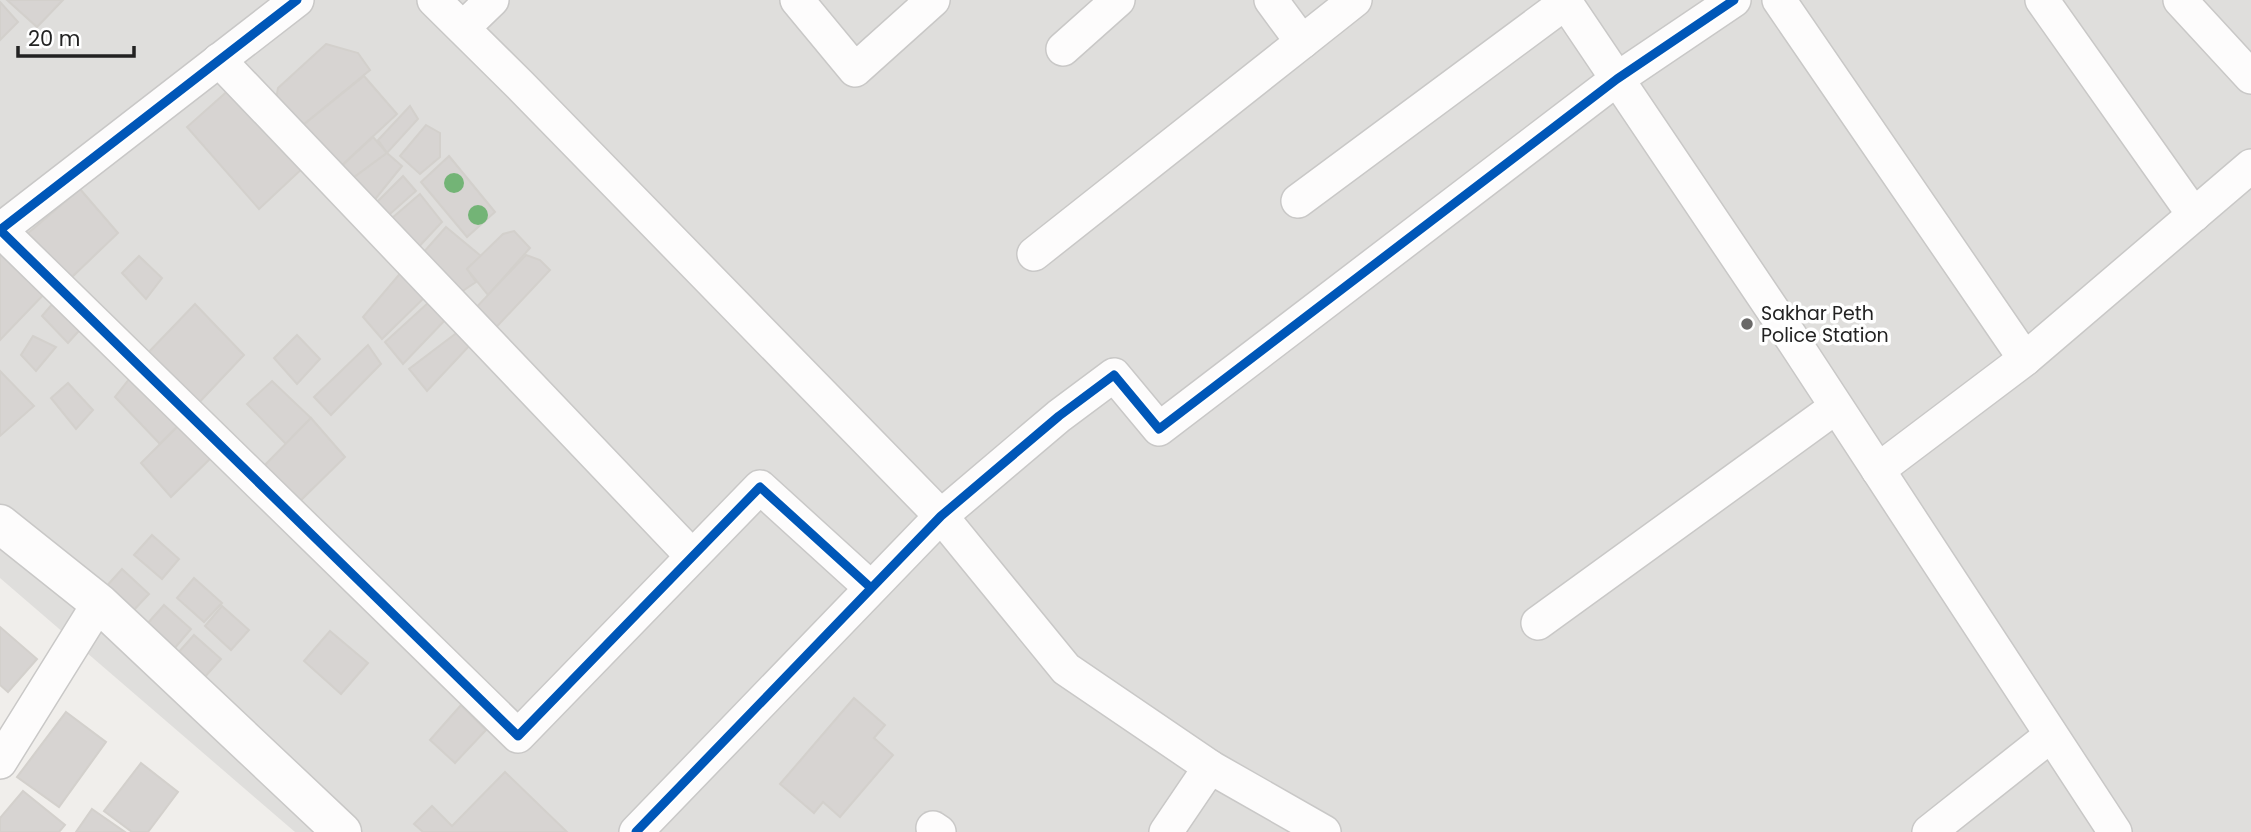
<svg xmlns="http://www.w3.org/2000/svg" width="2251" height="832" font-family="Poppins,sans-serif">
<rect width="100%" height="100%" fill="#f0eeeb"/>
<polygon fill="#dfdedc" points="0,0 2251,0 2251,832 295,832 0,578"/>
<g fill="#d7d4d2" stroke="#d3d0cc" stroke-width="2">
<polygon points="7,0 63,0 37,27"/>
<polygon points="0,2 18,22 0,40"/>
<polygon points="326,44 358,53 370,70 302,126 276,99 278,88"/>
<polygon points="364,76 397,114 337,170 302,126"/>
<polygon points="231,88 305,166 259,209 187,127"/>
<polygon points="410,106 418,119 387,153 378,140"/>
<polygon points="426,125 440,133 440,157 420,174 400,156"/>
<polygon points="373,137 387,153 349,181 334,173"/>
<polygon points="387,153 402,166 368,208 349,181"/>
<polygon points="449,156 495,212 467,237 421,182"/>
<polygon points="403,176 416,191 381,222 369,210"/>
<polygon points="80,189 118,233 71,278 27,234"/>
<polygon points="420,194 442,222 414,252 385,224"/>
<polygon points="446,227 481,256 467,269 476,282 461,292 415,262"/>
<polygon points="514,231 530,248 488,295 467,269 503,234"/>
<polygon points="0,253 47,291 0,340"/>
<polygon points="526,255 540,260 550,270 487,337 469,315"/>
<polygon points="139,256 162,278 146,299 122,273"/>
<polygon points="403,270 425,297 382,339 363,317"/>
<polygon points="59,296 86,323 68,343 42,316"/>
<polygon points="430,301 448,317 403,364 385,342"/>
<polygon points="195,304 244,355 193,409 142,359"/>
<polygon points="459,331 471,344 427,391 409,369"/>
<polygon points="297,335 320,359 297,384 274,358"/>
<polygon points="33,336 56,347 36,371 21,355"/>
<polygon points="368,345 381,364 331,415 314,397"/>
<polygon points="0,371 34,406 0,436"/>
<polygon points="130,378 179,425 160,444 115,397"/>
<polygon points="272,381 311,418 286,444 247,404"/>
<polygon points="68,383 93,410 76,429 51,398"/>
<polygon points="311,418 345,457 293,508 257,473"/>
<polygon points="179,425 214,455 171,497 141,463"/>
<polygon points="152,535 179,559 162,579 134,555"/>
<polygon points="122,569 149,594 131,613 104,589"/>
<polygon points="194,578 222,603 204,622 177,598"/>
<polygon points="164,605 191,629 174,649 147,624"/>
<polygon points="222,606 249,630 231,650 205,626"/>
<polygon points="0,627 37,659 8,692 0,685"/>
<polygon points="330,631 368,663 341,694 304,661"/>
<polygon points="194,635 221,659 203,679 177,654"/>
<polygon points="854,698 885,725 874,738 893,755 840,817 823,802 814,813 780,784"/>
<polygon points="461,705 486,730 455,763 430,740"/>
<polygon points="66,712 106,742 59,807 17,777"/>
<polygon points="141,763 178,792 148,832 132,832 104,811"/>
<polygon points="505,772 567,832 423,832 414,824 432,806 452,826"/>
<polygon points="23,791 65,825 59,832 0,832 0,818"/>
<polygon points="92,809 125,832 76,832"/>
</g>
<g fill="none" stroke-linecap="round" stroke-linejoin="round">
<defs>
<g id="minor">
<polyline points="297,0 0,230 518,736 760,487 871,588"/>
<polyline points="434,0 520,85 941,516 1066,669 1210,767 1324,832"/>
<polyline points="797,0 855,70 933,0"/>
<polyline points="1564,0 1795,343 2115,832"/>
<polyline points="1779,0 2025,359 2251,166"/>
<polyline points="2042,0 2194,215"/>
<polyline points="2180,0 2251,77"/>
<polyline points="463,28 492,0"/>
<polyline points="1302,42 1355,0"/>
<polyline points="1063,49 1118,0"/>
<polyline points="219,60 692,556"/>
<polyline points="1298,201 1565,3"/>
<polyline points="1034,254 1302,42 1271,0"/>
<polyline points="1878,470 2025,359"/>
<polyline points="1538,623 1836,407"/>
<polyline points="0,762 99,603"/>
<polyline points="933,828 939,832"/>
<polyline points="636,832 941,516 1059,416 1114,375 1159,429 1617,79 1734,0"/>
<polyline points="1166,832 1210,767"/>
<polyline points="1929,832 2050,736"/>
</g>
<polyline id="tertiary" points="0,524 99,603 342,832"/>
</defs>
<use href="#minor" stroke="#c9c8c7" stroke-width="36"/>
<use href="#tertiary" stroke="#c9c8c7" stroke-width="41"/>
<use href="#minor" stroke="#fdfcfc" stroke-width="33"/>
<use href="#tertiary" stroke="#fdfcfc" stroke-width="38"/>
<defs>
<g id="cycleway">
<polyline points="297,0 0,230 518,736 760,487 871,588"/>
<polyline points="636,832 941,516 1059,416 1114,375 1159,429 1617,79 1734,0"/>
</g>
</defs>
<use href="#cycleway" stroke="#fff" stroke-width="13"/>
<use href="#cycleway" stroke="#0057b8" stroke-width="9"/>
</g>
<g fill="#73b476">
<circle cx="454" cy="183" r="10"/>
<circle cx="478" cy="215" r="10"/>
</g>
<circle fill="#6a6968" stroke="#fff" stroke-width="2.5" cx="1747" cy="324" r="7"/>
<g text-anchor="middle" stroke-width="7" stroke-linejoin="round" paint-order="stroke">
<g font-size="19" fill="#222" stroke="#fff" text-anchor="start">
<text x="1761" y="320">Sakhar Peth<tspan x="1761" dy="22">Police Station</tspan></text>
</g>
</g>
<path d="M18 46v10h116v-10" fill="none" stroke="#222222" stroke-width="3.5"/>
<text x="28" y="46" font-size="21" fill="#222222" stroke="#ffffff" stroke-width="5" paint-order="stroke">20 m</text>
</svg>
